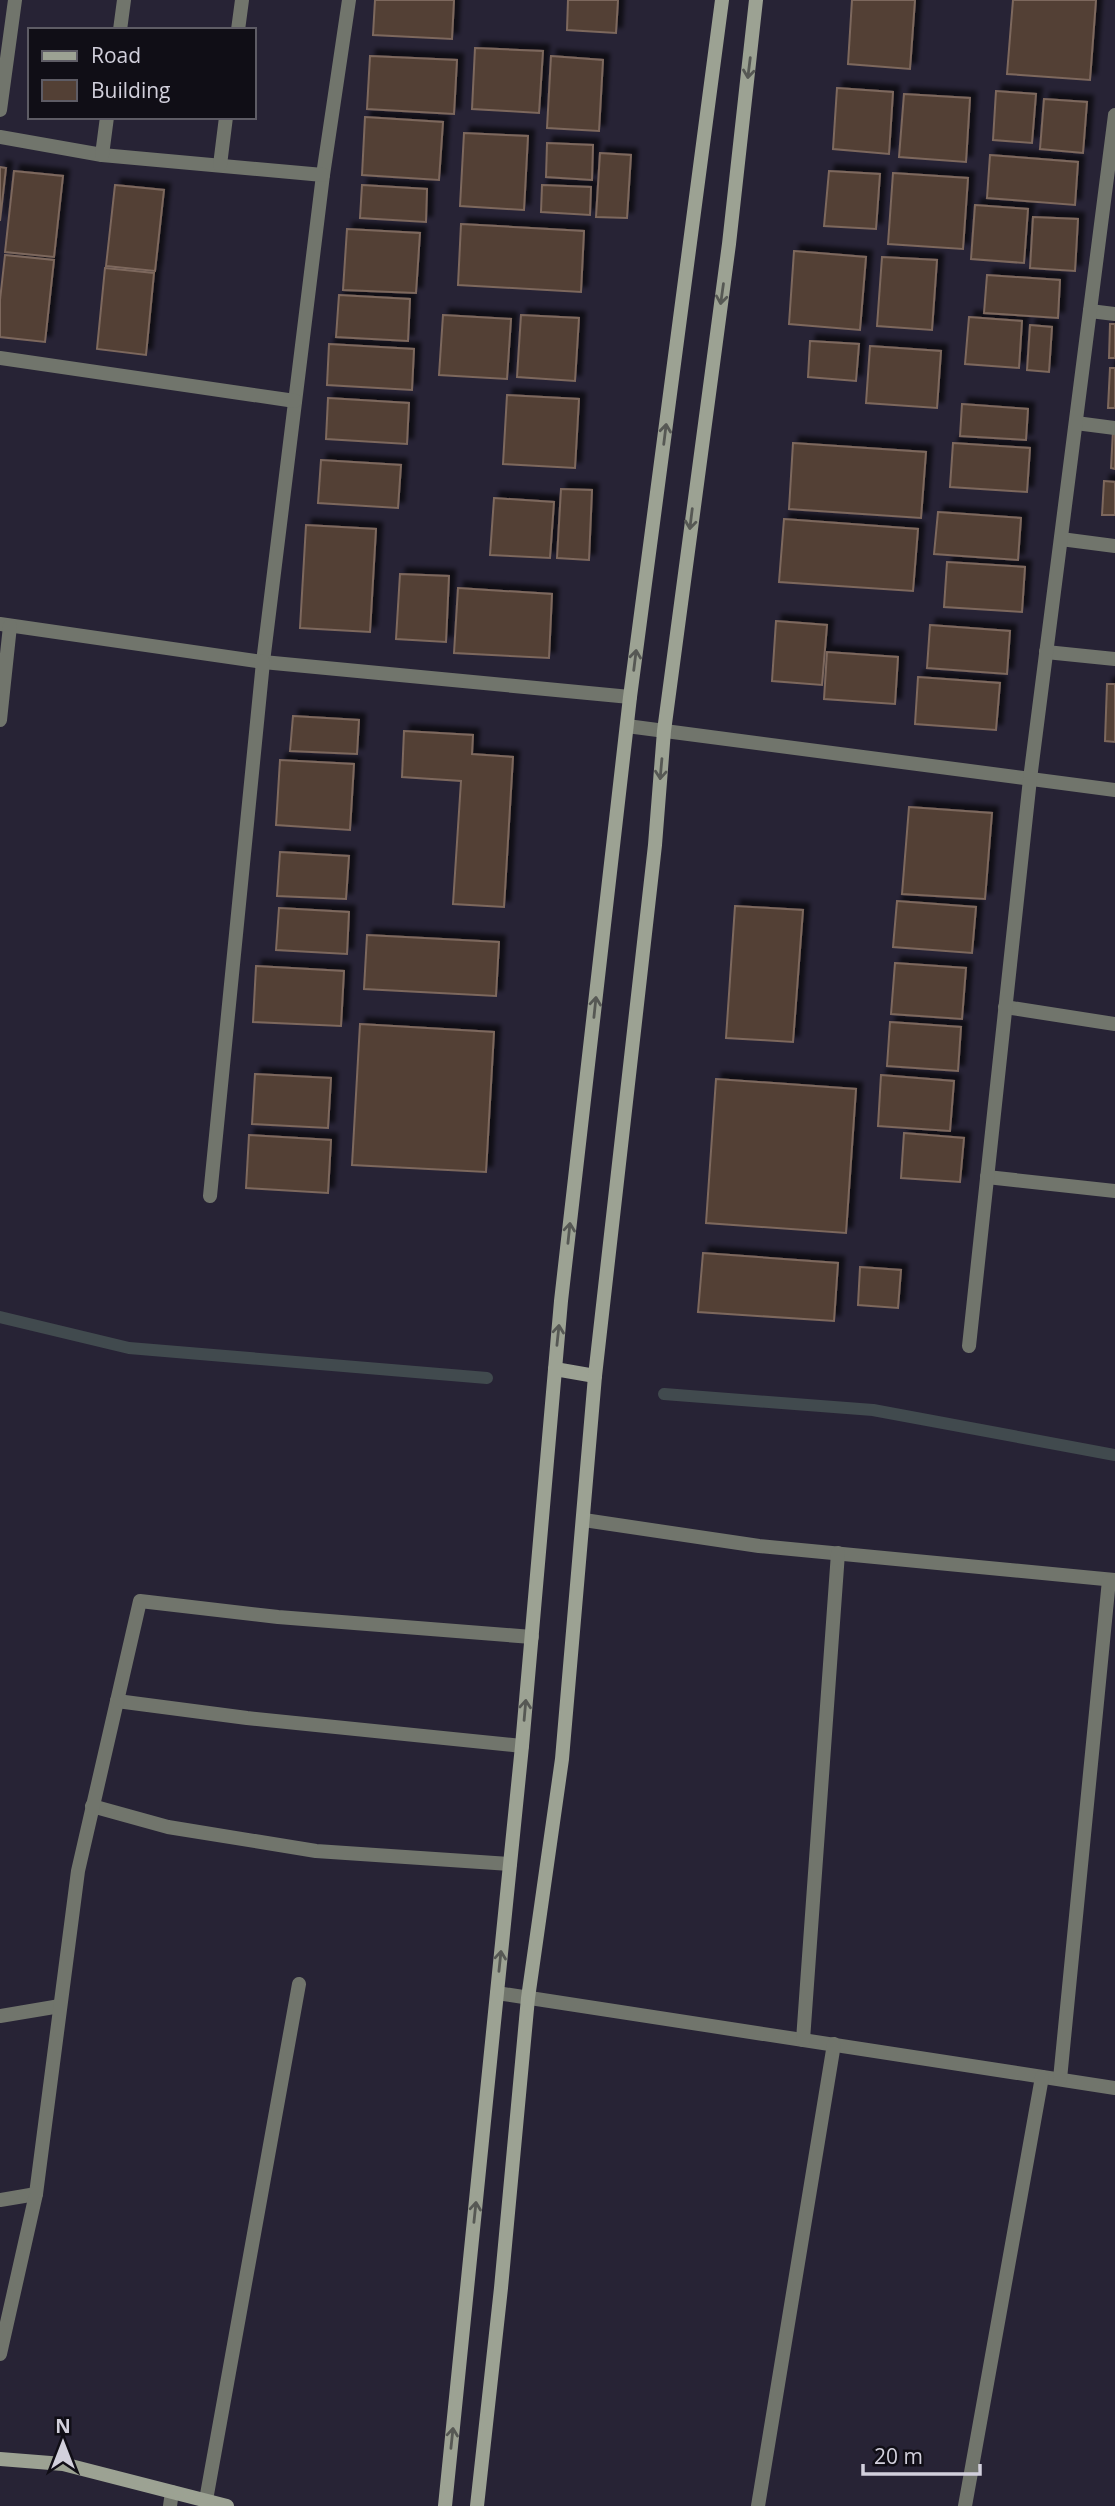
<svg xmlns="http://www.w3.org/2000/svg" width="1115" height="2506" font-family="'Open Sans',sans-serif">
<defs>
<filter id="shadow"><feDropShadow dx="6" dy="-6" stdDeviation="2" flood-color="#0009"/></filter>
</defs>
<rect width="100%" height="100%" fill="#272335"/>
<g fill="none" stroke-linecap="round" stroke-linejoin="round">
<g stroke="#414a4e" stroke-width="12">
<polyline points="0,1317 129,1348 487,1378"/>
<polyline points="664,1394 873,1410 1115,1455"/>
</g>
</g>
<g fill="#534035" stroke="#7d685d" stroke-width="2" filter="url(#shadow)">
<polygon points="375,0 454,0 452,39 373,35"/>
<polygon points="568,0 618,0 616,33 567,30"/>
<polygon points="852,0 915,0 910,69 848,64"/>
<polygon points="1013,0 1096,0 1090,80 1007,74"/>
<polygon points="475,48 543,51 539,113 472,109"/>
<polygon points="370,56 457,60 454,114 367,109"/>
<polygon points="551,56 603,60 599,131 547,128"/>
<polygon points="837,88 893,92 889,154 833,149"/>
<polygon points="996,91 1036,94 1032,143 993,140"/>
<polygon points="904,94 970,98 966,162 899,157"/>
<polygon points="1044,99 1087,102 1083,153 1040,149"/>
<polygon points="365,117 443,122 439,180 362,175"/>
<polygon points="464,133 528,136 524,210 460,206"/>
<polygon points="547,143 593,145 592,180 546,177"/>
<polygon points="600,153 631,155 627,218 596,217"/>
<polygon points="990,155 1078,162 1075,205 987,198"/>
<polygon points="0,167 6,168 0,221"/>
<polygon points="14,171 63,176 54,257 5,252"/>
<polygon points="829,171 880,174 876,229 824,226"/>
<polygon points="893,173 968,178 963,249 888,244"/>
<polygon points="115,185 164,190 155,271 106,266"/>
<polygon points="362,185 427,189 426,222 360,218"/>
<polygon points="542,185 591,187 590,215 541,212"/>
<polygon points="975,205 1028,209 1024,263 971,259"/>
<polygon points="1033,217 1078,219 1075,271 1030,268"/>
<polygon points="461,224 584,231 581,292 458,285"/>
<polygon points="347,229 420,233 416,293 343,290"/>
<polygon points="794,251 866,257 860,330 789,324"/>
<polygon points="5,255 54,260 45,342 0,337 0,300"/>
<polygon points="882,257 937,260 932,330 877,326"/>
<polygon points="105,268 154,273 146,355 97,349"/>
<polygon points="987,275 1060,280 1058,318 984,313"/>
<polygon points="339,295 410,299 408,341 336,337"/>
<polygon points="443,315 511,319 507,379 439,375"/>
<polygon points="521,315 579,318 575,381 517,377"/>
<polygon points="969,317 1022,321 1019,368 965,364"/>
<polygon points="1110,324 1115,324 1115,358 1109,358"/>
<polygon points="1030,325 1052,327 1049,372 1027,370"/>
<polygon points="810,341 859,344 856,381 808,377"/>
<polygon points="329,344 414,349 412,390 327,385"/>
<polygon points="870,346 941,351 937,408 866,403"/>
<polygon points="1110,368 1115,368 1115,408 1108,408"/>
<polygon points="507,395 579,399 575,468 503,464"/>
<polygon points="328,398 409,403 407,444 326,439"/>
<polygon points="962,404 1028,409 1026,440 960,436"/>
<polygon points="1113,430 1115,430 1115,469 1111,468"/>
<polygon points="793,443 926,452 921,518 789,509"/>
<polygon points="953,443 1030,448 1027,492 950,487"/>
<polygon points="321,460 401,465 398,508 318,503"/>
<polygon points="1104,481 1115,482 1115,515 1102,515"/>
<polygon points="561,489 592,490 589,560 557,558"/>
<polygon points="494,498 554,502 550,558 490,555"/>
<polygon points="938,512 1021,518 1018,560 934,554"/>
<polygon points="784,519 918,529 913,591 779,582"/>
<polygon points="306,525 376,529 370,632 300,628"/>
<polygon points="947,562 1025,567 1022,612 944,607"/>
<polygon points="400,574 449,576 446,642 396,639"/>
<polygon points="458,588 552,594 549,658 454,653"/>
<polygon points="776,621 827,625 822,685 772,681"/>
<polygon points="930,625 1010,631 1007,674 927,668"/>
<polygon points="827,652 898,657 895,704 824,699"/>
<polygon points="918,677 1000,683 996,730 915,724"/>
<polygon points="1107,684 1115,684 1115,742 1105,741"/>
<polygon points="293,716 359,720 357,754 290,751"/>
<polygon points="404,731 473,735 472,754 513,757 504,907 453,904 461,781 402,777"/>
<polygon points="280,760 354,764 350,830 276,825"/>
<polygon points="909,807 992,813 985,899 902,894"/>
<polygon points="280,852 349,856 346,899 277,896"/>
<polygon points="897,901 976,907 972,953 893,947"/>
<polygon points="735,906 803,910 793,1042 726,1038"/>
<polygon points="279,908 349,912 347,954 276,950"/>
<polygon points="367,935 499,942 496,996 364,989"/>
<polygon points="895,963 966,968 962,1019 891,1014"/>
<polygon points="256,966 344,971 341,1026 253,1022"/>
<polygon points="890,1022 961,1027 958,1071 887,1066"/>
<polygon points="360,1024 494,1032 486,1172 352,1165"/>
<polygon points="255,1074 331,1078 328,1128 252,1124"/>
<polygon points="881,1075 954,1081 950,1131 878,1126"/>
<polygon points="716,1079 856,1089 846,1233 706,1223"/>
<polygon points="904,1133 964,1138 960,1182 901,1178"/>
<polygon points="249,1135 331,1140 328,1193 246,1188"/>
<polygon points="703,1253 838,1263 834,1321 698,1312"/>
<polygon points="860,1267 901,1270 898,1308 858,1305"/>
</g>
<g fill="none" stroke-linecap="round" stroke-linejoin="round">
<g stroke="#71756c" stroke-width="14">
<polyline points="349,0 323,175 263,662 630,697"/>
<polyline points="120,30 124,0"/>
<polyline points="238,30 242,0"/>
<polyline points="0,110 15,0"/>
<polyline points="0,137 102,155 323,175"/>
<polyline points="102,155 107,117"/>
<polyline points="220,165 226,117"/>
<polyline points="1090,311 1115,314"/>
<polyline points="0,358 295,401"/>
<polyline points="1076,423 1115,428"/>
<polyline points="1061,539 1115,546"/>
<polyline points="0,624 263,662 210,1196"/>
<polyline points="1046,652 1115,659"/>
<polyline points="0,720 10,626"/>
<polyline points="627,726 1115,790"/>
<polyline points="1005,1007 1115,1024"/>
<polyline points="987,1177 1115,1191"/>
<polyline points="969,1346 1030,779 1115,115"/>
<polyline points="584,1520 759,1546 1115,1580"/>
<polyline points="117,1701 247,1718 522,1746"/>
<polyline points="92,1806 168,1827 316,1851 510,1864"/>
<polyline points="497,1993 1115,2088"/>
<polyline points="0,2016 60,2006"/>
<polyline points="803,2040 838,1553"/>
<polyline points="1060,2079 1109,1580"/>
<polyline points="0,2200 36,2194"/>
<polyline points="0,2354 36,2194 78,1871 140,1601 278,1617 532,1637"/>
<polyline points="206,2500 299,1984"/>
<polyline points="170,2506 172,2492"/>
<polyline points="758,2506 834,2044"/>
<polyline points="965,2506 1042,2077"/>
</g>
<g stroke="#9ca293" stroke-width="14">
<polyline points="555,1369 595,1376"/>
<polyline points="0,2459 63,2464 227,2506"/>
<polyline points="445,2506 522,1746 561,1301 630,697 722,0"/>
<polyline points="477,2506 501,2288 528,1998 562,1759 595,1376 655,845 664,731 729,244 756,0"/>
</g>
</g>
<defs><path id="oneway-shaft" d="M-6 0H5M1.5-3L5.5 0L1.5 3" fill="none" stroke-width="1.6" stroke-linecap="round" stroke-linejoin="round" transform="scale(1.75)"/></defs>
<g stroke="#565854">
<use href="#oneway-shaft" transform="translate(749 68) rotate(97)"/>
<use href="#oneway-shaft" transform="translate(722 294) rotate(98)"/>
<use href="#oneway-shaft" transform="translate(665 434) rotate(-83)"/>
<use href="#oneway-shaft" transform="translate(691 519) rotate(97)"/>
<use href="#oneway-shaft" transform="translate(635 660) rotate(-83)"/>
<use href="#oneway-shaft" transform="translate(661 769) rotate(95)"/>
<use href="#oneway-shaft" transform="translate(595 1007) rotate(-84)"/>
<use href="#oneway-shaft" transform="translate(569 1233) rotate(-84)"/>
<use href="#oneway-shaft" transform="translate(558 1335) rotate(-84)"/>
<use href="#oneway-shaft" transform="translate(525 1710) rotate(-85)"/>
<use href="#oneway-shaft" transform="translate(500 1961) rotate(-84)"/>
<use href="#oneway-shaft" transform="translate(475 2212) rotate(-84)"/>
<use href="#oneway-shaft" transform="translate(452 2438) rotate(-84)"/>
</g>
<rect x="28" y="28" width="228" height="91" fill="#100e16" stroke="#5e5c65" stroke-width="2"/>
<rect x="42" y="51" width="35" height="10" fill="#9ca293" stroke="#5e5c65" stroke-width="2"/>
<text x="91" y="63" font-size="21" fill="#d2d0dc">Road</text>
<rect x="42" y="80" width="35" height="21" fill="#534035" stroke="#5e5c65" stroke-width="2"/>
<text x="91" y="98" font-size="21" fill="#d2d0dc">Building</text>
<g transform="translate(63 2443)" stroke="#100e16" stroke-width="5" paint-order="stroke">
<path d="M0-5L12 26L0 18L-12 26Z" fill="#d2d0dc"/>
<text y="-10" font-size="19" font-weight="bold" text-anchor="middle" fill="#d2d0dc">N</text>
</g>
<path d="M863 2464v10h117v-10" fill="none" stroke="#d2d0dc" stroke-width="3.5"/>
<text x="874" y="2464" font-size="21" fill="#d2d0dc" stroke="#100e16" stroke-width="5" paint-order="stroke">20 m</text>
</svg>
